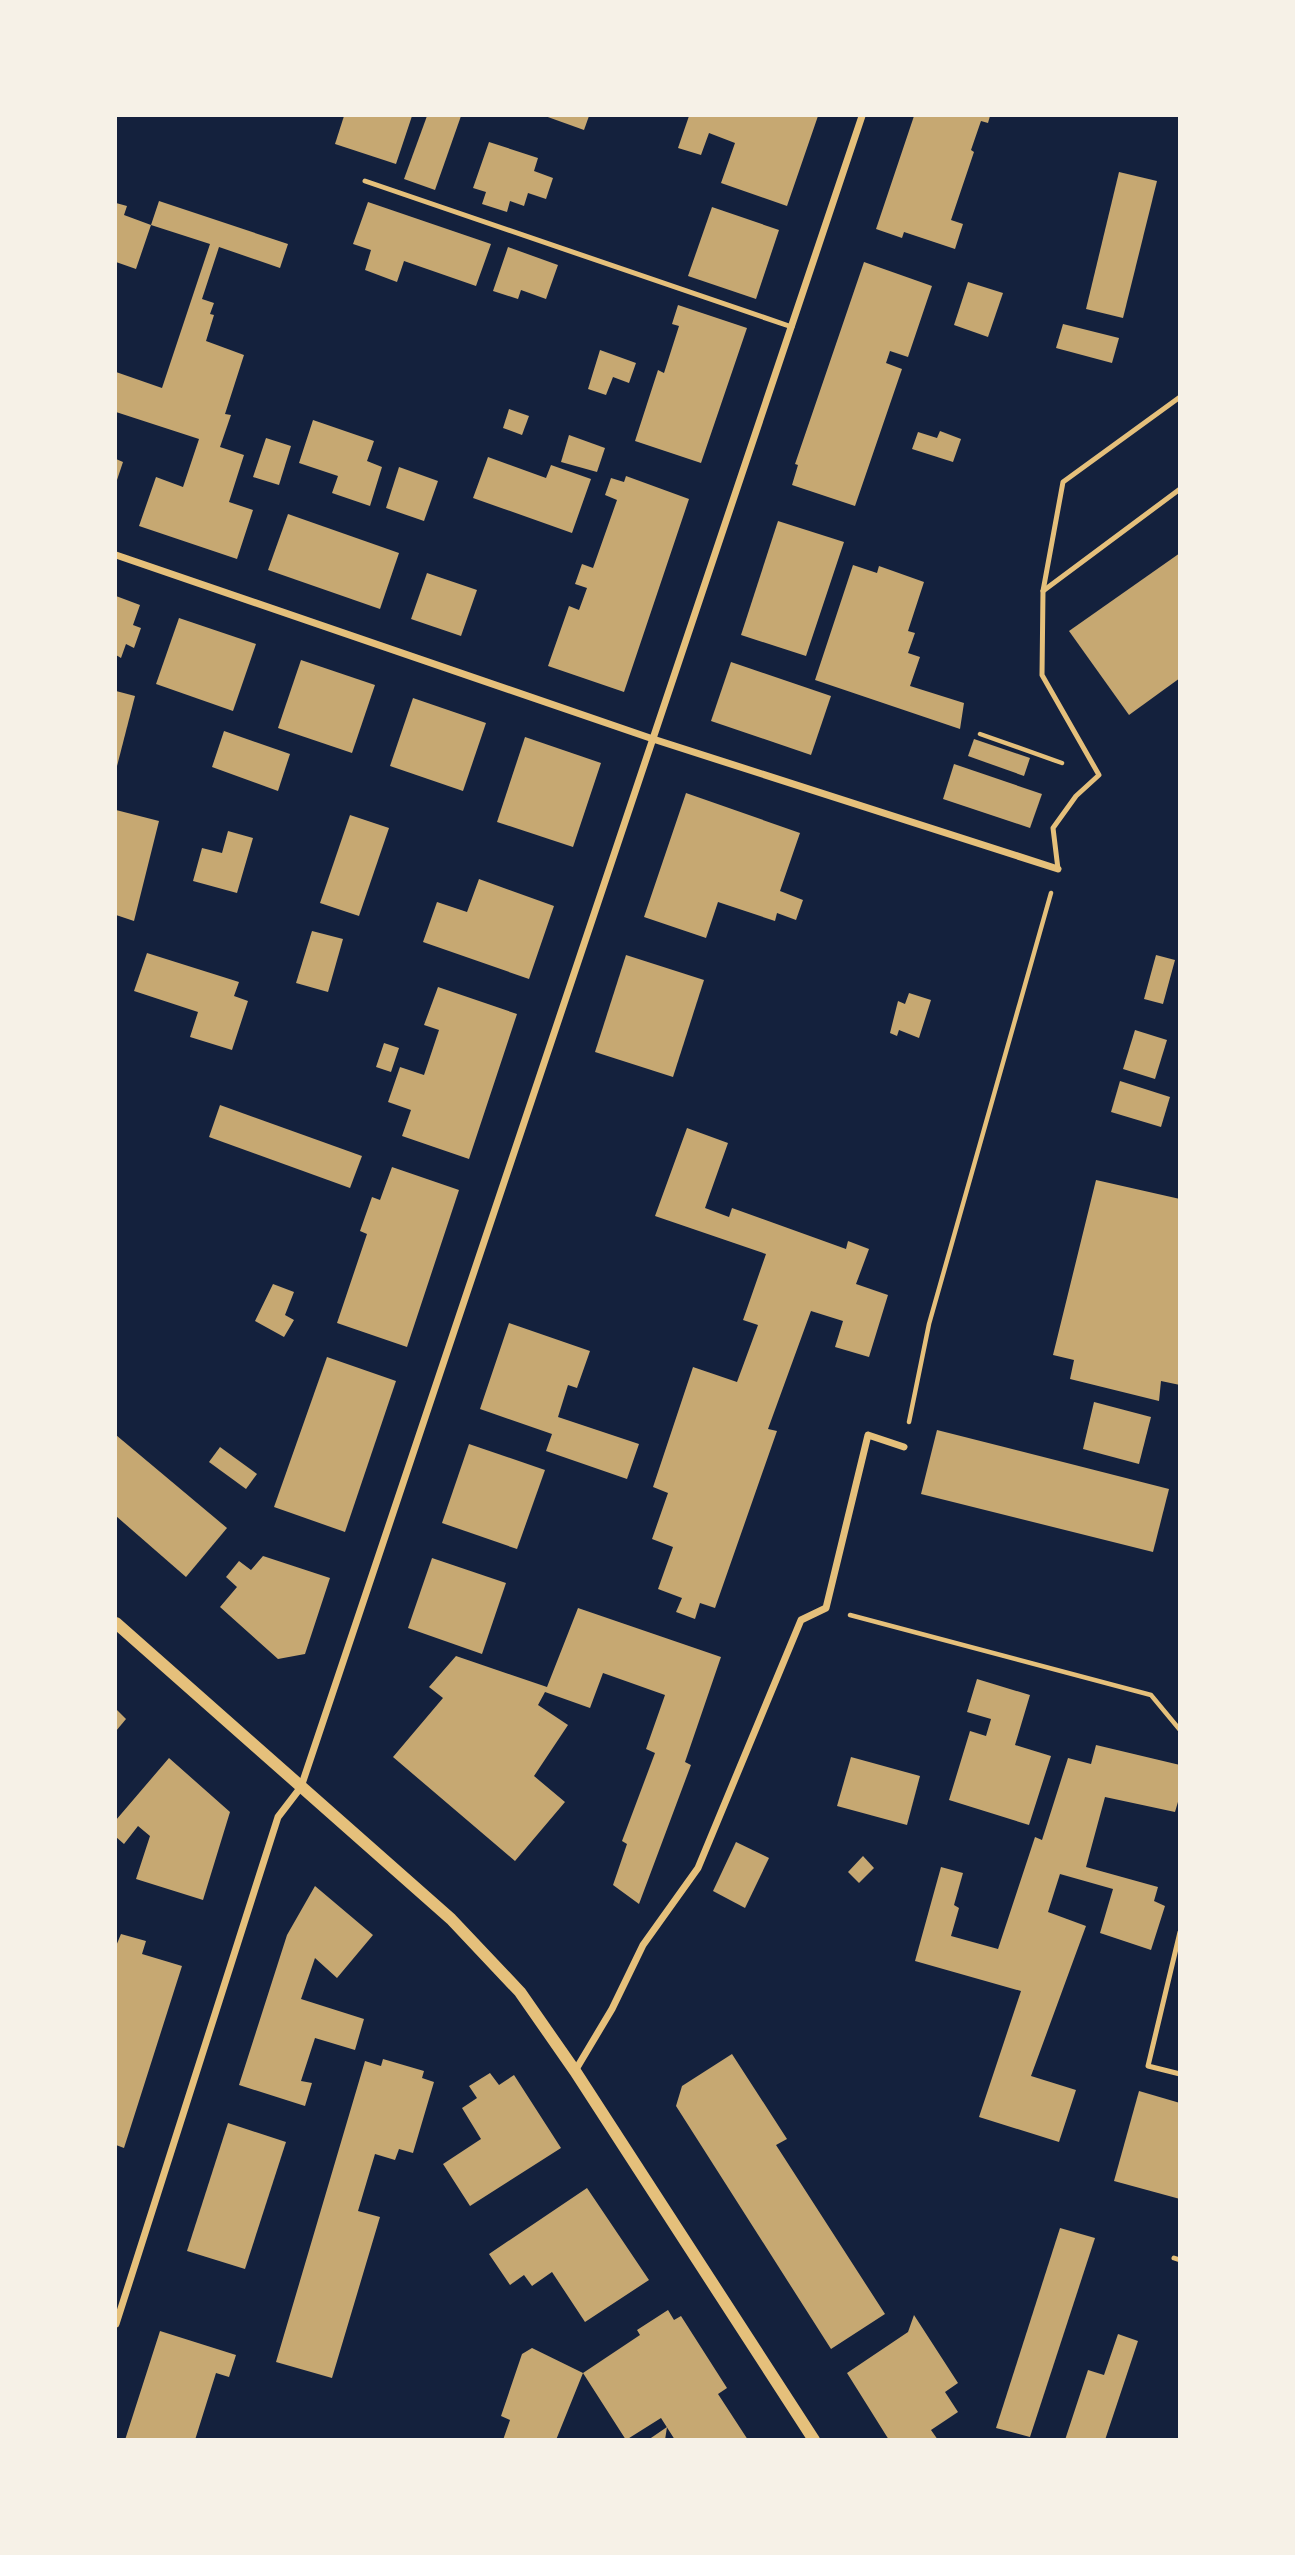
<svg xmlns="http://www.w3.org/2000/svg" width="1295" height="2555" font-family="'Public Sans',sans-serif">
<rect width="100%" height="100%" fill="#14213d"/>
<g fill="#c6a872">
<polygon points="344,116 412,116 396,164 335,144"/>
<polygon points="427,116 461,116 435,190 404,179"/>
<polygon points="545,116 589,116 584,130"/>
<polygon points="689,116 818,116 787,206 721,183 735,143 709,133 701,155 678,148"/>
<polygon points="914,116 990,116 988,123 981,121 971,150 974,152 951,220 963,224 955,249 904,232 902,238 876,229"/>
<polygon points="489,142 538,158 534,171 553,178 546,199 528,193 524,206 510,201 507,212 482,204 486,192 473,188"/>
<polygon points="1119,172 1157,181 1123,318 1086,309"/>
<polygon points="159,201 288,244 280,268 219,247 202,299 214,303 210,314 214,315 206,341 244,355 225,414 231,415 220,447 244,455 229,502 253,510 237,559 139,526 156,477 183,487 199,439 116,412 116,372 162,388 210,244 151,225"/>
<polygon points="368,202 491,244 476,286 404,261 397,282 365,270 371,250 353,244"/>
<polygon points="116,203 127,206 124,215 151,225 136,269 116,262"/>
<polygon points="712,207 779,230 756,299 688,276"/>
<polygon points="508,247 558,265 546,299 521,290 518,299 493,291"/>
<polygon points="864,262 932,286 908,357 890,351 886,363 902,369 855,506 792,485 798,465 795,464"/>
<polygon points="968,282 1003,293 988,337 954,325"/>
<polygon points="678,305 747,328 701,463 635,441 658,370 664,373 679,326 672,324"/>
<polygon points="1063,324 1119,338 1112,363 1056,348"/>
<polygon points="600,350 636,363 629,383 613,377 606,395 588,389"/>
<polygon points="509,409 529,416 522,435 503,428"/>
<polygon points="313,420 374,441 367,461 382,467 370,506 332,493 338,476 299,463"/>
<polygon points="940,431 961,439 953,462 912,449 918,432 937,438"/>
<polygon points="569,435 605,448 597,472 561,462"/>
<polygon points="266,438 291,446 279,485 253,477"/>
<polygon points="488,457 546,478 551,465 591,479 572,533 473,498"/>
<polygon points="116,459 123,462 116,483"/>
<polygon points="399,467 438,481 424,521 386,508"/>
<polygon points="626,476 689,499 624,692 548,666 569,606 579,610 587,588 575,584 582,564 593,568 617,500 605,495 611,478 624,482"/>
<polygon points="288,514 399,553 380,609 268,570"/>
<polygon points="778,521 844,542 806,656 741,635"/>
<polygon points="1180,553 1180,678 1129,715 1069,631"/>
<polygon points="853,565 877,573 879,566 924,582 908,631 915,633 908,653 920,657 910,686 964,703 960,729 815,680"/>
<polygon points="427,573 477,590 461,636 411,619"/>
<polygon points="116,596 140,605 133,625 141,628 134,648 126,644 121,658 116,655"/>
<polygon points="179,618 256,644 233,711 156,684"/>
<polygon points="301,660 375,685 352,753 278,728"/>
<polygon points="731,662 831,696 811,755 711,721"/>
<polygon points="116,691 135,696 116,770"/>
<polygon points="413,698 486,723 463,791 390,766"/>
<polygon points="224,731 290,754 278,791 212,767"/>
<polygon points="525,737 601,763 573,847 497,822"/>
<polygon points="974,739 1030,758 1024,776 968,756"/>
<polygon points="954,764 1042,794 1030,828 943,799"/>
<polygon points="686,793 800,833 780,891 803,900 796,920 777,913 775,921 718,902 706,938 644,917"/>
<polygon points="116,810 159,821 134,921 116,915"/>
<polygon points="350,815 389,828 359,916 320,903"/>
<polygon points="228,831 253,838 237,893 193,881 202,848 222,853"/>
<polygon points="479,879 554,906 529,979 423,942 437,902 467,912"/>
<polygon points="312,931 343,939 328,992 296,983"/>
<polygon points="147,953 239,982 234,996 248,1001 232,1050 190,1037 198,1012 134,991"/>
<polygon points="626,955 704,980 673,1077 595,1052"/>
<polygon points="1156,955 1175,960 1163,1004 1144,999"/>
<polygon points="438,987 517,1014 469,1159 402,1136 411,1110 388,1102 400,1067 424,1075 439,1030 424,1025"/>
<polygon points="909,993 931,1000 919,1038 899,1030 897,1036 890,1033 898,1001 905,1004"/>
<polygon points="1135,1030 1167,1040 1155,1079 1123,1069"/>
<polygon points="384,1043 399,1048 391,1072 376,1067"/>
<polygon points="1120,1081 1170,1097 1161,1127 1111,1112"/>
<polygon points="220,1105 362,1156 350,1188 209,1137"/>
<polygon points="687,1128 728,1143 705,1208 729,1217 732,1208 846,1249 848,1241 869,1249 856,1284 888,1295 869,1357 835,1347 843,1321 811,1311 768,1429 777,1431 715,1608 700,1603 695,1619 676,1612 682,1598 658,1589 673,1547 652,1539 668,1493 653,1487 693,1367 737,1382 758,1325 743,1320 766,1254 655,1216"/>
<polygon points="392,1167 459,1190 407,1347 337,1323 367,1234 360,1231 372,1197 380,1200"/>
<polygon points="1096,1180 1180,1199 1180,1385 1161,1381 1159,1401 1070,1379 1074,1360 1053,1355"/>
<polygon points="273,1284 294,1292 285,1315 294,1320 284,1337 255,1321"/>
<polygon points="509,1323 590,1351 577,1388 568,1385 558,1417 639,1444 627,1479 546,1451 552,1434 480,1409"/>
<polygon points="327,1357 396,1381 345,1532 274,1507"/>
<polygon points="1094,1402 1151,1417 1139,1464 1083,1449"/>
<polygon points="937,1430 1169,1489 1153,1552 921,1494"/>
<polygon points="116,1435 227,1528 186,1577 116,1516"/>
<polygon points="469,1444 545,1470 517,1549 442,1523"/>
<polygon points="220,1447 257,1474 246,1489 209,1462"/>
<polygon points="263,1556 330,1578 305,1654 278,1659 220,1607 237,1587 226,1577 239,1561 251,1570"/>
<polygon points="432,1558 506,1583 482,1654 408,1628"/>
<polygon points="578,1608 721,1657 685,1762 691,1765 639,1904 613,1885 627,1844 622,1841 655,1753 646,1749 665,1695 603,1673 590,1708 545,1692 538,1705 568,1725 534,1776 565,1802 515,1861 393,1757 443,1698 429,1687 456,1656 547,1687"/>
<polygon points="977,1679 1030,1695 1015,1745 1051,1756 1029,1825 949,1800 970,1731 986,1736 991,1719 967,1712"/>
<polygon points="116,1709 126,1719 116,1731"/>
<polygon points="1096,1745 1180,1765 1180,1795 1175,1812 1105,1797 1086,1867 1158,1887 1154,1901 1165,1906 1151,1950 1100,1933 1113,1889 1060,1874 1048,1912 1086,1926 1031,2076 1076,2090 1059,2142 979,2117 1021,1991 915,1961 941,1867 963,1873 954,1905 959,1908 951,1936 998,1949 1035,1837 1042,1840 1068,1758 1091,1764"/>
<polygon points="851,1757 920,1776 907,1825 837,1806"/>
<polygon points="169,1758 230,1812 203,1900 136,1879 150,1836 138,1826 124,1844 116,1837 116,1820"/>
<polygon points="736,1842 769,1858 745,1908 713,1891"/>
<polygon points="863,1856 874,1868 859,1883 848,1872"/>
<polygon points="315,1886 373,1935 337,1978 315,1958 301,1999 364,2019 355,2050 315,2038 301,2081 312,2083 305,2106 239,2085 287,1935"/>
<polygon points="121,1934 146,1941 142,1954 182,1966 124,2148 116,2145 116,1946"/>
<polygon points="732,2054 787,2139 776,2145 885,2314 831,2349 676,2106 682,2086"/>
<polygon points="383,2059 424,2071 422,2078 434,2082 413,2153 399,2149 395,2160 375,2154 358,2211 380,2217 332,2378 276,2362 365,2061 381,2066"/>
<polygon points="490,2073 499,2085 514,2075 561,2148 470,2206 443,2164 481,2139 462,2108 477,2098 469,2086"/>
<polygon points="1139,2091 1180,2103 1180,2199 1114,2181"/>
<polygon points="228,2123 286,2142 245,2269 187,2251"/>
<polygon points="587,2188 649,2280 585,2322 552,2272 532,2286 524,2275 510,2285 489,2254"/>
<polygon points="1060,2228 1095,2238 1030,2437 996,2428"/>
<polygon points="668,2310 674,2320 681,2316 727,2388 718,2394 748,2440 675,2440 661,2418 626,2440 583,2373 640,2335 637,2330"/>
<polygon points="914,2315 958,2383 945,2392 958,2412 931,2430 938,2440 889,2440 847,2373 908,2332"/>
<polygon points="160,2331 236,2355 229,2377 216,2373 195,2440 125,2440"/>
<polygon points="1118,2334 1138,2341 1105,2440 1065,2440 1088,2370 1104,2375"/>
<polygon points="532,2348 583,2373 556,2440 503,2440 510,2420 501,2416 522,2354"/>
<polygon points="667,2427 665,2440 648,2440"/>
</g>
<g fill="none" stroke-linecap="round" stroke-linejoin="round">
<g stroke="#e5c07b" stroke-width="4.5">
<polyline points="980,734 1062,763"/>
<polyline points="909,1422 929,1324 1051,893"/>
<polyline points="850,1615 1151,1695 1180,1730"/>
</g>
<g stroke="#e5c07b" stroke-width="5">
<polyline points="365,181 792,327"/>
<polyline points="1043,591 1180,489"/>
<polyline points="1058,869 1053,828 1076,796 1099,775 1042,675 1043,591 1063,482 1180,397"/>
<polyline points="1180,1932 1148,2066 1180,2074"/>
<polyline points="1174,2258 1180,2260"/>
</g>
<g stroke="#e5c07b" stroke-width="7">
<polyline points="116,555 653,739 1058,869"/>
<polyline points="575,2071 612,2009 643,1945 698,1868 801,1620 826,1608 868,1435 904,1447"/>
<polyline points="116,2324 278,1817 301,1787 862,116"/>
</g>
<polyline stroke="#e5c07b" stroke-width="12" points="116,1623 451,1919 520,1992 575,2071 814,2440"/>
</g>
<rect width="1295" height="2555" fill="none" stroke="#f6f1e7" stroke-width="234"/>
</svg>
